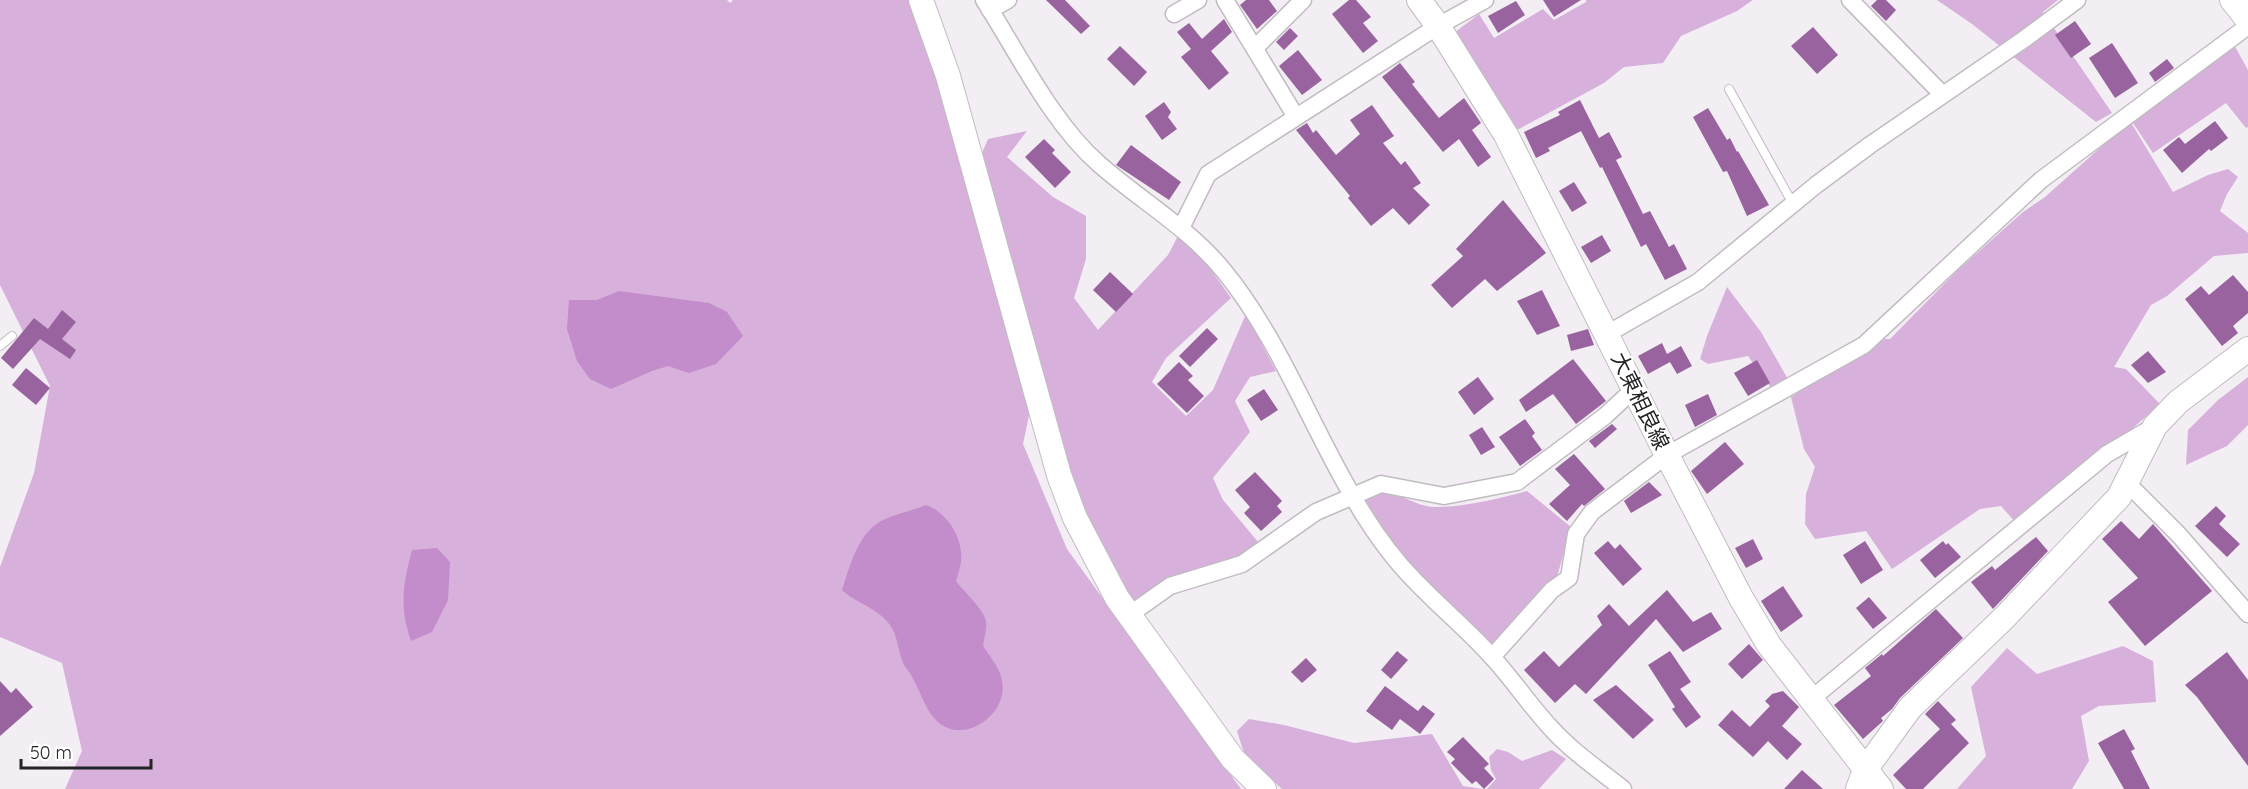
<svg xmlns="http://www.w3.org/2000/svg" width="2248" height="789" font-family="Quicksand,'Noto Sans JP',sans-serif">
<rect width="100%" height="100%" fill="#f3eef3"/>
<g fill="#d7b0dc">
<polygon points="0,0 727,0 730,3 733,0 912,0 979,160 988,139 1027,131 1007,157 1053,197 1086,216 1086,259 1074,298 1098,330 1168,255 1180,232 1209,267 1231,298 1166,358 1152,382 1186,416 1213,390 1246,314 1276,371 1250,377 1235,401 1250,432 1213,478 1223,500 1264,549 1129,611 1071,497 1035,387 1023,444 1067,549 1241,789 65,789 82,751 62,663 0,637 0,567 34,473 50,386 0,285"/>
<polygon points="1586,0 1753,0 1737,11 1681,36 1663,63 1624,67 1604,83 1517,130 1454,33 1479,14 1494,38 1543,9 1554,20 1586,2"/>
<polygon points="1937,0 2058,0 2043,12 2112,113 2096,122 1972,24"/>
<polygon points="2233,43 2248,70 2248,127 2246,128 2226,103 2153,153 2131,120"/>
<polygon points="2130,121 2173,192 2208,175 2228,169 2238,177 2227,194 2220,211 2248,233 2248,253 2214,256 2167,296 2151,305 2114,367 2126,369 2160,404 2125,435 2017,524 2001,506 1980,509 1892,569 1866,531 1815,539 1805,524 1806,494 1815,467 1804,449 1791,397 1885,339 1890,339 1957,271 2023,212 2045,197"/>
<polygon points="1727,287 1761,332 1789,381 1771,388 1748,356 1708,364 1700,359 1707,336"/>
<polygon points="2248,377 2248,425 2227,446 2186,465 2188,430 2218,400"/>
<path d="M1527 491 1571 527 1555 584 1492 657 1418 579 1363 501C1390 480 1407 506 1434 507 1465 507 1498 499 1527 491Z"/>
<polygon points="2123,646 2153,661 2156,702 2099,706 2081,716 2089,761 2072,789 1957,789 1986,756 1971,687 2007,648 2037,674"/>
<polygon points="1249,719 1284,725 1354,743 1432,734 1463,786 1483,789 1282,789 1244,753 1237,731"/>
<polygon points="1497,749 1508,752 1522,761 1552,750 1566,759 1539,789 1487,789 1496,779 1491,770 1489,757"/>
</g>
<g fill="#c38cca">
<polygon points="619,291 709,303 727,312 743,336 716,364 689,373 668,366 652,371 611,389 590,379 577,361 567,329 569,300 597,300"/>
<path d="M926 505C947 512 964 539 961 562 960 568 958 575 956 581 964 592 985 610 986 622 987 630 984 638 983 646 994 663 1006 674 1002 695 996 722 961 742 938 722 926 712 921 692 913 679 911 673 906 669 903 663 898 651 898 636 890 625 877 607 857 604 842 590 850 566 857 535 881 521 894 514 912 511 926 505Z"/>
<path d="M437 548 450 562 448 600 432 632 411 641C399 607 403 584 412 550Z"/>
</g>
<g fill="#98639e">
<polygon points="1046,0 1065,0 1090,26 1081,34"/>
<polygon points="1246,0 1269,0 1277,11 1257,29 1240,5"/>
<polygon points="1349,0 1356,0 1371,17 1363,23 1378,41 1363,53 1332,14"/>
<polygon points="1543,0 1581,0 1554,17"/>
<polygon points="1877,0 1886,0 1896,10 1886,21 1871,6"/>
<polygon points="1516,1 1525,15 1498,33 1488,16"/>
<polygon points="1224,19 1232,32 1211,51 1229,73 1209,90 1181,57 1191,49 1177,32 1189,23 1202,39"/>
<polygon points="2075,21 2091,44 2071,58 2055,35"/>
<polygon points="1813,27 1838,55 1817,74 1791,46"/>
<polygon points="1290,28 1298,36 1284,50 1276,42"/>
<polygon points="2112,43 2138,83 2115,98 2089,58"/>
<polygon points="1120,46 1147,72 1134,86 1107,59"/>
<polygon points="1298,50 1322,80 1302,95 1279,66"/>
<polygon points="2167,59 2174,68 2155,82 2149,73"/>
<polygon points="1400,63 1415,82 1412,84 1439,118 1464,98 1481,123 1472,130 1491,157 1478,167 1459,139 1443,152 1382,77"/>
<polygon points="1580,100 1599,138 1609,132 1622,157 1616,160 1643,214 1650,211 1669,247 1674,244 1687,269 1665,280 1646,244 1641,247 1602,167 1600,168 1581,131 1548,148 1550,151 1536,158 1524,132 1560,115 1558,112"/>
<polygon points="1164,102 1171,112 1168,117 1177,129 1162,140 1145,116"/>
<polygon points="1372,105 1394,136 1383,143 1401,165 1405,161 1421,183 1413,188 1430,205 1409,225 1393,208 1371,226 1348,198 1350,196 1296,130 1307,123 1313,133 1316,130 1336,155 1360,134 1350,120"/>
<polygon points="1708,108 1727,140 1730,138 1737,152 1738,151 1769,205 1747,216 1727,171 1723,172 1693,117"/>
<polygon points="2215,121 2228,138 2211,151 2209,149 2182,173 2163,150 2179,137 2185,144"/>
<polygon points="1044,139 1055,150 1052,153 1071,172 1055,188 1025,157"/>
<polygon points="1131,145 1181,182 1169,200 1116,165"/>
<polygon points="1574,182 1587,203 1572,212 1559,191"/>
<polygon points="1503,200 1546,253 1497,291 1485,279 1452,308 1431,285 1463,256 1456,249"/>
<polygon points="1602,235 1611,251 1591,263 1581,247"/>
<polygon points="1110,272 1133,294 1116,312 1093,290"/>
<polygon points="2233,275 2248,292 2248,313 2233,326 2238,333 2222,346 2185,299 2201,286 2209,295"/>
<polygon points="1542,290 1560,326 1537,335 1517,301"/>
<polygon points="62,310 76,322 62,339 76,350 70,359 40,339 13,369 1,358 34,318 48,329"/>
<polygon points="1207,328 1218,339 1190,367 1179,356"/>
<polygon points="1588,329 1594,345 1571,351 1567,335"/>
<polygon points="1662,343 1667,354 1681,346 1692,366 1677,374 1670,362 1648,374 1638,356"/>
<polygon points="2148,351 2166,372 2148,383 2131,365"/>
<polygon points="1573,359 1606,401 1576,424 1553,394 1526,412 1519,400"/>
<polygon points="1757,360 1770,383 1748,396 1734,373"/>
<polygon points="1179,362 1193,376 1188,380 1204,396 1187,413 1157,384"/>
<polygon points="26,368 50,388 36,405 12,385"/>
<polygon points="1478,377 1494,399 1474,415 1458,392"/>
<polygon points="1264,389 1278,410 1261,421 1247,400"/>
<polygon points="1708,394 1717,415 1695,427 1685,405"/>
<polygon points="1525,419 1535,433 1532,436 1542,450 1520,466 1499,437"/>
<polygon points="1612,424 1617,429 1595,448 1589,441"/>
<polygon points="1482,427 1495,447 1481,455 1469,435"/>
<polygon points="1725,442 1744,464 1707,494 1691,471"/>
<polygon points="1574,454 1605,489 1584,506 1582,504 1567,521 1549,504 1570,485 1555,469"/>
<polygon points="1255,472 1282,501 1277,506 1282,512 1261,531 1244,513 1250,507 1235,490"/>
<polygon points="1649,482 1662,495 1631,513 1624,501"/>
<polygon points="2216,506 2226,516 2219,524 2240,544 2227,557 2195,526"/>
<polygon points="2121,521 2139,539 2153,524 2212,591 2145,646 2108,602 2138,578 2102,539"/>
<polygon points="2036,537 2048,551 1993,609 1971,582 1992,566 1995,570"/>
<polygon points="1753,539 1763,559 1746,568 1735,548"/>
<polygon points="1608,541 1615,549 1620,544 1642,569 1623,586 1594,553"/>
<polygon points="1865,541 1883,570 1861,584 1843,555"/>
<polygon points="1943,541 1946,545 1948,543 1961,557 1935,578 1920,560"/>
<polygon points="1783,586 1803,616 1781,632 1761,601"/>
<polygon points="1667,590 1693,622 1711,612 1722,629 1683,652 1656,619 1586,694 1575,684 1555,703 1524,670 1544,651 1559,667 1602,625 1597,616 1609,604 1629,626"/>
<polygon points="1869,597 1887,618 1873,629 1856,608"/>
<polygon points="1936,609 1963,638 1900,698 1892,709 1881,718 1883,721 1863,739 1834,705 1871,676 1865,668 1882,654 1883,656"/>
<polygon points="1749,644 1763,660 1742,679 1728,664"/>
<polygon points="1397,651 1408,660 1391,679 1381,670"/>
<polygon points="1670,651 1691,682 1680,689 1701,717 1686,728 1672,709 1675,707 1648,665"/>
<polygon points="2227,652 2248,680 2248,766 2197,697 2185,685"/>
<polygon points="1306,658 1317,670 1302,683 1291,672"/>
<polygon points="0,681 11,693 16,688 33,707 0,736"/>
<polygon points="1616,685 1654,720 1633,739 1593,700"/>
<polygon points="1385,686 1418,711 1423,705 1435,714 1420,734 1400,719 1392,730 1366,711"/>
<polygon points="1783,691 1799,707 1782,726 1802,744 1787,760 1768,741 1753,757 1718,725 1732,710 1750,727 1770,706 1765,701 1772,694"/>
<polygon points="1938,701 1956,720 1951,724 1969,743 1923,789 1906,789 1893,775 1940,729 1925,714"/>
<polygon points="2124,729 2135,749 2131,751 2150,789 2124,789 2098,743"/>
<polygon points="1463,737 1489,764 1484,768 1494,779 1484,789 1476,781 1472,784 1451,763 1455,759 1447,752"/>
<polygon points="1802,770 1823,789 1784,789"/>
</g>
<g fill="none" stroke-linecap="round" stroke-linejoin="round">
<defs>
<g id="lane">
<polyline points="1729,89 1793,204"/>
<polyline points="0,346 12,336"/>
</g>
<g id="street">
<path d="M984 0C1018 53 1052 123 1099 164 1141 201 1189 228 1224 271 1278 337 1309 422 1352 495 1369 525 1391 557 1416 582 1441 608 1469 631 1493 658 1513 680 1529 704 1549 726 1570 750 1598 769 1623 789"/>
<polyline points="1225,0 1296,117"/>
<polyline points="1850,0 1942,94"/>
<polyline points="990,10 1008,0"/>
<polyline points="1174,14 1198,0"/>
<polyline points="1255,48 1303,0"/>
<polyline points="1181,228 1208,174 1438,26 1485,0"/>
<polyline points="1607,334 1698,282 1816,185 1870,145 2023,40 2077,0"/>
<polyline points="2126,482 2178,534 2248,614"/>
<polyline points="1129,615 1170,586 1242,564 1316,512 1381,484 1444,496 1517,482 1605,416 1634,389"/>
<polyline points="1492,657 1552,590 1569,578 1576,534 1592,512 1667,455 1864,345 2041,180 2248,26"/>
<polyline points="1810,700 2107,454 2155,426"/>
</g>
<g id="secondary">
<polyline points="921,0 948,76 1059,475 1075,518 1117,598 1233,759 1264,789"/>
<polyline points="1419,0 1438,26 1506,135 1667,455 1741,598 1769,645 1881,789"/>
<polyline points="2232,0 2248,20"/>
<polyline points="1858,789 1865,770 1910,708 2004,618 2119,497 2155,426 2178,402 2248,349"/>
</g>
</defs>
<use href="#lane" stroke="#c1bcc2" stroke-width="10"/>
<use href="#street" stroke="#c1bcc2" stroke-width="19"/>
<use href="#secondary" stroke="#c1bcc2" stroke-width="26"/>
<use href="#lane" stroke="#fff" stroke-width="8"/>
<use href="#street" stroke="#fff" stroke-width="16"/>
<use href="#secondary" stroke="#fff" stroke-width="24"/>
</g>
<g text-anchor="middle" stroke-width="4.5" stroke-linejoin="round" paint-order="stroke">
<g font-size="21" fill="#242325" stroke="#fff">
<text transform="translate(1640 401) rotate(64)" y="7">大東相良線</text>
</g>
</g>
<path d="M21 759v9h130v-9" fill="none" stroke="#242325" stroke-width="3"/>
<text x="30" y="759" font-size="18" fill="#242325" stroke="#ffffff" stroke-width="4.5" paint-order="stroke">50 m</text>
</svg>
